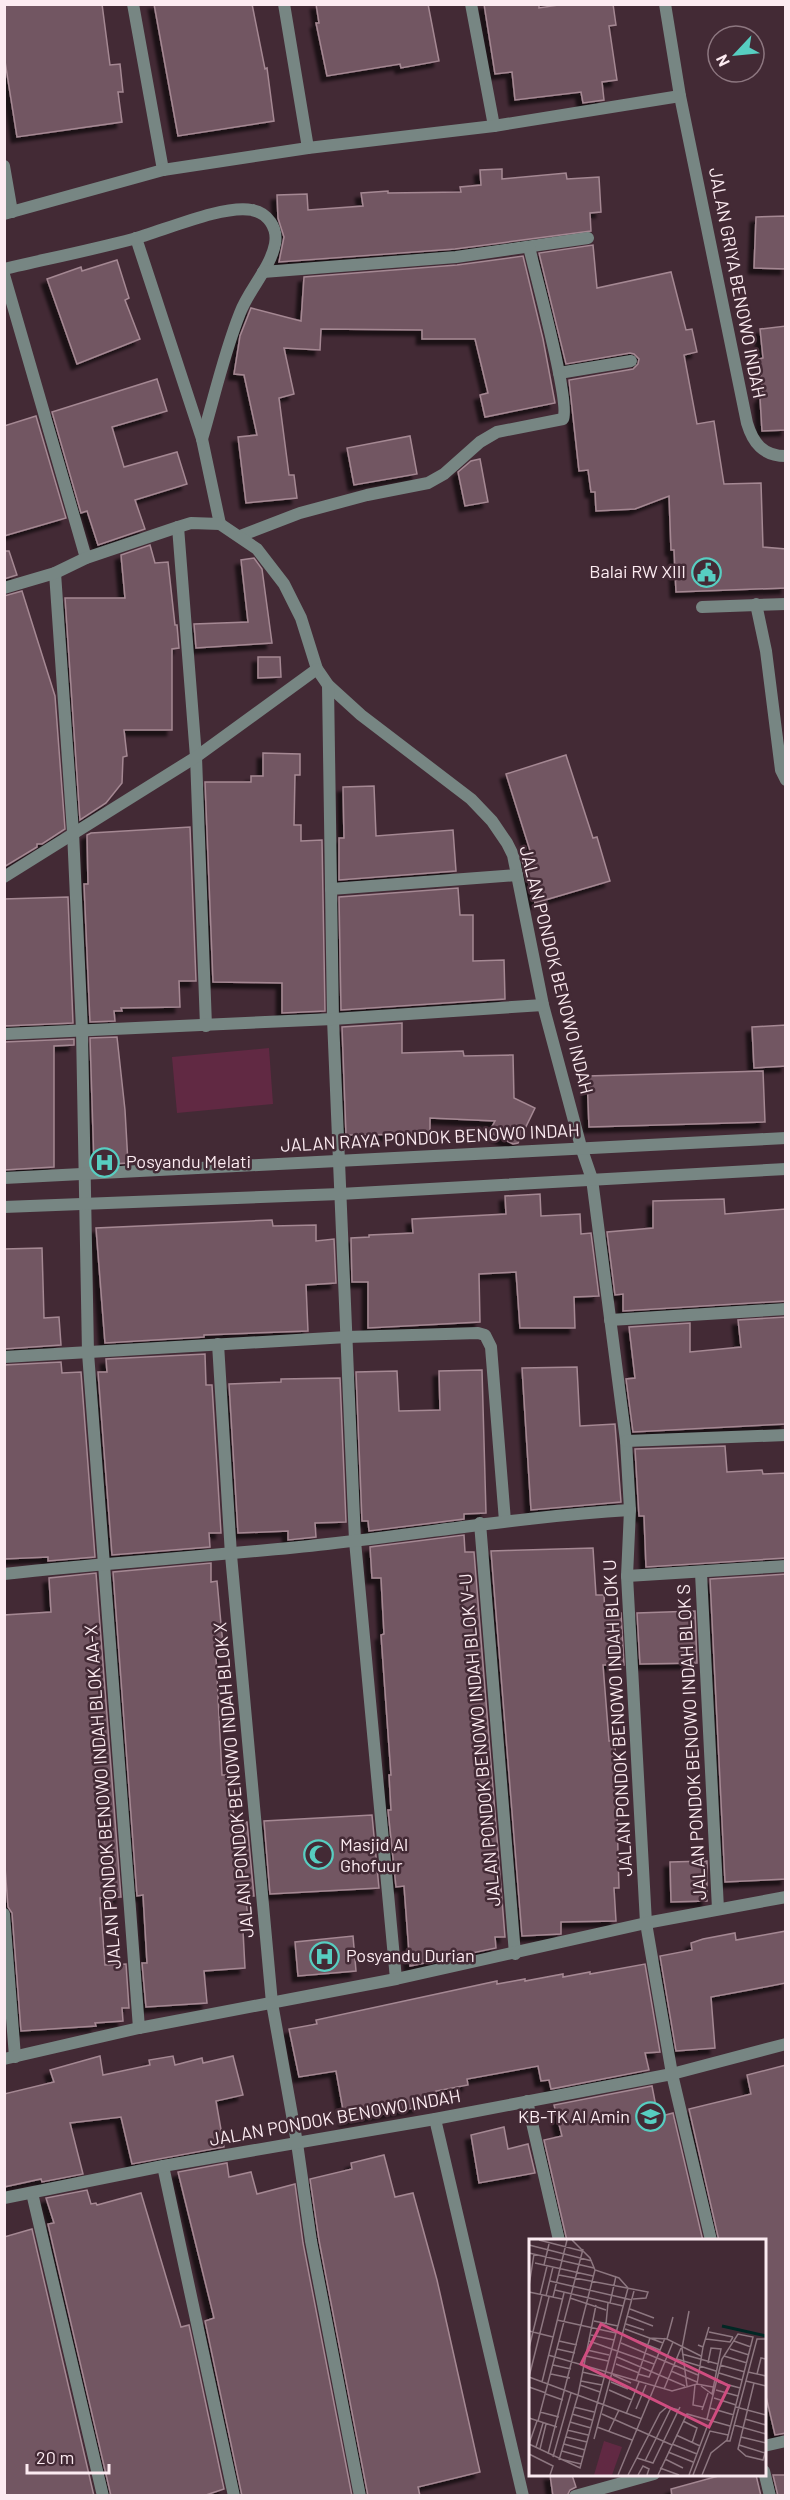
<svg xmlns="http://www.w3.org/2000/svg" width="790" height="2500" font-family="Barlow,sans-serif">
<defs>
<filter id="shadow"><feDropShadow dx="-5.5" dy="5.5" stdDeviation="1.5" flood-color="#0009"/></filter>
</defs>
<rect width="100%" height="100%" fill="#432a35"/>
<polygon fill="#612943" points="269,1048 273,1104 177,1113 172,1057"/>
<g fill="#725762" stroke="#a58893" stroke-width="1.5" filter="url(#shadow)">
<polygon points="4,4 102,4 110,65 120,64 123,92 118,92 122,122 17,137 4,55"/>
<polygon points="154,4 252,4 265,69 267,68 274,121 178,136"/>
<polygon points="316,4 428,4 439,61 401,68 400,64 327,76 316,23 319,23"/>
<polygon points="484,4 539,4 539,8 565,4 613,4 616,25 609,26 617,80 602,82 604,100 583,103 581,92 515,100 512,72 495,74"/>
<polygon points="502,169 502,179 566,173 567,179 599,177 601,212 590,213 591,231 455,249 279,262 284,237 278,218 277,195 307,194 308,210 363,206 361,193 388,191 388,193 461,192 460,187 481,185 480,170"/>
<polygon points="786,216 786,269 754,268 756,217"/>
<polygon points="593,245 597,288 671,272 686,330 692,329 697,352 684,355 697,424 714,421 724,484 761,483 763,547 786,549 786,588 676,592 674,550 671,550 669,496 635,509 596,511 595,492 591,492 588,470 579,471 569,380 633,369 638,364 639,359 634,354 630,353 566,364 539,253"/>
<polygon points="523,256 543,339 555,403 485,417 480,395 488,393 475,339 422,339 422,330 321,329 320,350 284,348 294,394 279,398 289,475 294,475 297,498 246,503 238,437 257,435 244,375 234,374 240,336 251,308 301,321 304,277 457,265"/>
<polygon points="117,260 129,298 125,300 140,339 77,364 47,279 81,267 82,271"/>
<polygon points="786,326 786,430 762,431 760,398 763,397 759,359 763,358 760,329"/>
<polygon points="157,379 167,411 112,427 124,467 177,452 187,484 135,500 145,529 98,545 87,511 81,513 52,412"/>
<polygon points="36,416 66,518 4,536 4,426"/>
<polygon points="410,436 417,474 354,485 347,448"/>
<polygon points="480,459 488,502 465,506 458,472 471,461"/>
<polygon points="150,545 155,563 168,562 175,625 177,625 179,648 172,649 172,730 124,730 127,756 123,757 122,783 106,803 80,820 65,598 125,598 121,555"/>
<polygon points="4,551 9,551 17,575 4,579"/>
<polygon points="254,558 262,569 272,643 196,648 194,624 248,622 241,560"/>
<polygon points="22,591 55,696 65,829 42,844 37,844 37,847 4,867 4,596"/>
<polygon points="258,657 280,657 281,677 258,678"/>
<polygon points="263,753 300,754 300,775 295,775 294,825 301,825 301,841 322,840 325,1011 282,1013 282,983 213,982 205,782 251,782 251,776 263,776"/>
<polygon points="566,755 593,838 597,837 610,881 535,903 522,860 532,857 506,774"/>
<polygon points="374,786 376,836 453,830 456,871 339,880 339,838 344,838 343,787"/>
<polygon points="190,827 196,981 179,981 180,1007 121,1008 122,1011 114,1011 115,1021 90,1022 84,884 88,884 87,835 91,833"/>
<polygon points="458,888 460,915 473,915 473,961 504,960 505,999 341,1010 339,897"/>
<polygon points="68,897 73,1023 4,1026 4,899"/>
<polygon points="402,1023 402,1053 463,1051 464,1056 513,1055 514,1098 535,1108 518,1143 513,1144 489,1132 495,1121 430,1118 430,1134 346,1135 342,1027"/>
<polygon points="786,1025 786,1066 754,1068 752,1027"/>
<polygon points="117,1037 125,1110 128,1163 94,1165 90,1038"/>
<polygon points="74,1039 74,1045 54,1046 54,1167 4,1170 4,1042"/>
<polygon points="763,1071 765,1122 589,1127 587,1076"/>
<polygon points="540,1194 541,1216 580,1214 581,1234 591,1233 599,1296 574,1297 575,1328 520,1328 516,1272 479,1274 480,1322 368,1328 368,1282 352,1282 351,1238 369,1237 369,1235 413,1233 412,1219 506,1214 505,1196"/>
<polygon points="724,1199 725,1214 786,1209 786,1301 623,1311 623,1294 615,1295 607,1232 653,1228 653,1201"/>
<polygon points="272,1220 273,1226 316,1225 316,1241 334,1239 336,1283 306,1285 308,1331 204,1335 204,1337 105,1343 96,1228"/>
<polygon points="42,1248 44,1318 59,1317 61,1345 4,1349 4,1249"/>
<polygon points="786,1317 786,1424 633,1432 626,1379 635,1378 629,1327 690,1323 690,1352 741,1347 738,1320"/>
<polygon points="205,1354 206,1385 212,1385 221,1533 209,1533 210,1547 112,1555 98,1372 107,1372 106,1359"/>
<polygon points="61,1362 62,1373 81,1372 95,1557 48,1561 48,1557 4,1559 4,1365"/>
<polygon points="577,1367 580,1426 615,1424 621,1502 531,1510 522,1368"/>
<polygon points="482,1370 486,1513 464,1514 464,1519 369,1531 368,1521 362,1521 356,1372 397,1371 399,1411 440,1410 439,1371"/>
<polygon points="340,1378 346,1522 315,1523 316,1537 288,1540 288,1531 238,1533 229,1384 281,1382 281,1379"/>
<polygon points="725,1446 727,1472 762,1470 763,1474 786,1473 786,1558 646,1567 644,1516 639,1516 635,1449"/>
<polygon points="464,1535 465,1552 474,1552 505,1937 495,1937 496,1948 410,1966 404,1886 396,1887 388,1810 391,1810 389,1775 391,1775 381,1635 384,1634 381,1578 372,1578 370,1547"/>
<polygon points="593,1548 596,1595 604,1595 605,1614 621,1613 624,1665 603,1665 609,1741 615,1741 619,1888 614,1888 616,1921 561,1922 561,1934 522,1936 491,1551"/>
<polygon points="211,1563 211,1582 217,1581 224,1656 216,1657 222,1775 227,1775 229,1805 233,1805 234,1823 247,1822 254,1896 246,1896 249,1931 243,1931 245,1968 204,1971 207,2003 146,2007 142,1963 147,1963 143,1895 137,1896 113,1572"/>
<polygon points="96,1573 121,1897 100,1898 105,1965 126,1964 129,2008 122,2008 123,2021 95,2023 96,2026 21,2031 12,1913 8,1907 4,1854 4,1615 51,1612 49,1578"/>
<polygon points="786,1574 786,1879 725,1882 710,1579"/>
<polygon points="695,1611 697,1663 640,1664 637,1613"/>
<polygon points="372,1815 379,1888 270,1894 264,1821"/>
<polygon points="707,1861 707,1901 671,1902 670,1862"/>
<polygon points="786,1931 786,1983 711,1997 715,2048 676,2051 660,1956 692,1950 691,1943 703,1939 735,1933 736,1940"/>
<polygon points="353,1936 356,1971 298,1976 295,1942"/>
<polygon points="645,1964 660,2052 645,2053 649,2070 551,2089 549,2080 541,2081 538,2066 467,2079 468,2085 436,2091 437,2098 418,2102 419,2107 345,2121 336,2071 299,2077 289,2029 317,2024 316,2020 497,1981 497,1984 525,1979 525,1981 563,1974 563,1977 590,1972 590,1974"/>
<polygon points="100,2056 103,2075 150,2065 149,2060 173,2056 175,2065 202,2058 203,2063 233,2056 243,2095 216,2101 224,2147 132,2164 121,2117 70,2123 83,2174 42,2182 41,2179 4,2187 4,2094 54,2082 50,2070"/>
<polygon points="786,2065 786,2433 775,2435 765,2392 765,2241 719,2241 689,2109 751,2094 747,2075"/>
<polygon points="652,2086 658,2117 673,2113 703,2241 567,2241 544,2140 562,2136 554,2105"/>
<polygon points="504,2127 508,2149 528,2144 535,2173 479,2183 471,2135"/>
<polygon points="384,2155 395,2197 413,2193 437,2280 480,2472 418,2487 420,2496 368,2496 319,2240 310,2179 352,2169 351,2163"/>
<polygon points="227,2163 229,2177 251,2172 257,2194 295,2184 303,2243 352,2496 242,2496 205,2321 214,2318 178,2172"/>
<polygon points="87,2190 91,2204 96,2203 97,2205 141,2193 181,2327 189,2325 224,2489 203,2496 111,2496 48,2224 54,2223 46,2198"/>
<polygon points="32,2229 94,2496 4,2496 4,2237"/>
<polygon points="550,2475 572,2475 576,2487 570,2490 567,2496 553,2496"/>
<polygon points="722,2475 756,2475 761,2496 672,2496 671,2489"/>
<polygon points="773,2475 786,2475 786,2496 778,2496"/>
</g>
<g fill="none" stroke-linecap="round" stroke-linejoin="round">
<g stroke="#778683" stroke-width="12">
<polyline points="133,4 163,170"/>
<polyline points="284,4 308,148"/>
<polyline points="471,4 494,126"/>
<path d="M665 4 680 96 747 423C753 443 763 456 786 456"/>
<polyline points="4,166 12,212"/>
<polyline points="4,214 163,170 308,148 494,126 680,96"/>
<polyline points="136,238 202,439 220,524"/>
<path d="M4 269C47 259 91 250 133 239 163 231 224 204 252 210 268 213 278 228 275 244 270 269 249 289 240 313 224 353 214 398 202 439"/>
<polyline points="263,272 456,257 588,238"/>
<polyline points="4,275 86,558"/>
<polyline points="559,373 631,361"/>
<polyline points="178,527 196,757 206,1026"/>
<path d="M240 536 300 513 367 495 428 483 444 474 480 442 497 432 563 419C571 404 535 272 529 247"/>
<polyline points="55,573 73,832 82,1030 88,1353 139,2028"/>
<polyline points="4,588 55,573 86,558 178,527 191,523 220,524 257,549 284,584 301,618 317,669 328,685 361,715 471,799 492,821 507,843 513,855 543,1005 581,1147 592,1179 626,1441 630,1510 627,1576 646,1923 672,2074 711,2240"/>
<polyline points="756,604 766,651 781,770 786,780"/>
<polyline points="702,607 786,604"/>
<polyline points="328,685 333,1019 355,1541 396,1979"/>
<polyline points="4,877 196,757 317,669"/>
<polyline points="331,889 517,875"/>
<polyline points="4,1034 333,1019 543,1005"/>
<polyline points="4,1178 786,1138"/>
<polyline points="4,1207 340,1194 786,1169"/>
<polyline points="610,1320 786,1309"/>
<polyline points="218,1344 231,1555 272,2003 297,2143 311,2241 360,2496"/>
<polyline points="4,1357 347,1337 478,1333 485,1335 491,1347 505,1521"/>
<polyline points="626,1441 786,1435"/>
<polyline points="480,1523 515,1954"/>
<polyline points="701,1573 718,1909"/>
<path d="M4 1574C112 1562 219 1556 327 1544 428 1533 527 1516 630 1510"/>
<polyline points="627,1576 786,1566"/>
<polyline points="4,1914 15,2057"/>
<polyline points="4,2059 139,2028 396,1979 646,1923 786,1897"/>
<polyline points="527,2101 559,2240"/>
<polyline points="435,2119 523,2496"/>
<polyline points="163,2166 234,2496"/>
<polyline points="32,2193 103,2496"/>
<polyline points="4,2198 163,2166 435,2119 672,2074 786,2044"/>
<polyline points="764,2446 786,2441"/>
<polyline points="764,2471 770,2496"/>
<polyline points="575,2496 654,2474"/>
</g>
</g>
<defs>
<symbol id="civic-ring" viewBox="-11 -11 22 22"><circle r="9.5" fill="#432a35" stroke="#57cec1" stroke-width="1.5"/><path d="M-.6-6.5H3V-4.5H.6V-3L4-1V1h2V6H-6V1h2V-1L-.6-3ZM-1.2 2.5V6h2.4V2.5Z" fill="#57cec1"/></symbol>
<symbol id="hospital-ring" viewBox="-11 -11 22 22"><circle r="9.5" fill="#432a35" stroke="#57cec1" stroke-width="1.5"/><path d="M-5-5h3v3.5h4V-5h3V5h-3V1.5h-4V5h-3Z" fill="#57cec1"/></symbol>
<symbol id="mosque-ring" viewBox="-11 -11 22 22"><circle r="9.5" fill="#432a35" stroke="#57cec1" stroke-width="1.5"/><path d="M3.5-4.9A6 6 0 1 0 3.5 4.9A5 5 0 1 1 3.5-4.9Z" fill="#57cec1"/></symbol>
<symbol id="school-ring" viewBox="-11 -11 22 22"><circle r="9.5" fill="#432a35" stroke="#57cec1" stroke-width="1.5"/><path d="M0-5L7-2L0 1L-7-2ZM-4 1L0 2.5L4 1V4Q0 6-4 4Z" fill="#57cec1"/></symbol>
</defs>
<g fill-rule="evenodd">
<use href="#civic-ring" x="690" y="556" width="33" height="33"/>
<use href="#hospital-ring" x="88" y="1146" width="33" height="33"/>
<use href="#mosque-ring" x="302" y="1838" width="33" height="33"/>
<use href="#hospital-ring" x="308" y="1940" width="33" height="33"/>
<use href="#school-ring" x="634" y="2100" width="33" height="33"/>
</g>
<g text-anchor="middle" stroke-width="5" stroke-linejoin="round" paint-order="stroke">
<g font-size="18" fill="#fcebf1" stroke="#432a35">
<text transform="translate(737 283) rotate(79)" y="6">JALAN GRIYA BENOWO INDAH</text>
<text transform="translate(556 970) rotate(76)" y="6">JALAN PONDOK BENOWO INDAH</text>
<text transform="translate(430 1138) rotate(-3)" y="6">JALAN RAYA PONDOK BENOWO INDAH</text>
<text transform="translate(618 1718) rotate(-93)" y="6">JALAN PONDOK BENOWO INDAH BLOK U</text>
<text transform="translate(480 1740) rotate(-95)" y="6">JALAN PONDOK BENOWO INDAH BLOK V-U</text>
<text transform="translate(692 1742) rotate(-93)" y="6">JALAN PONDOK BENOWO INDAH BLOK S</text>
<text transform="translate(234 1780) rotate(-95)" y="6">JALAN PONDOK BENOWO INDAH BLOK X</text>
<text transform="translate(103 1797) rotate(-94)" y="6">JALAN PONDOK BENOWO INDAH BLOK AA-X</text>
<text transform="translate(335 2118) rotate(-10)" y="6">JALAN PONDOK BENOWO INDAH</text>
</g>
<g font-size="18" fill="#fcebf1" stroke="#432a35" text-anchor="start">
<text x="686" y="578" text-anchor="end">Balai RW XIII</text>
<text x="126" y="1168">Posyandu Melati</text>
<text x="340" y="1851">Masjid Al<tspan x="340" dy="21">Ghofuur</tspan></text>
<text x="346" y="1962">Posyandu Durian</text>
<text x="630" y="2123" text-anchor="end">KB-TK Al Amin</text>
</g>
</g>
<g transform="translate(529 2239)">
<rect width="237" height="237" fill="#432a35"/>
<path d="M75 202 93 208 83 236H65Z" fill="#612943"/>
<path fill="none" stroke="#012724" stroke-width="3" d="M193 87 237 97"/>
<path fill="none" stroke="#8d7780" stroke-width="1.5" d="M10 1 53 12M43 1 61 19 66 31 90 39 99 49M0 6 63 22M0 14 65 29M6 24 64 37M15 26 20 5M30 36 119 53 117 59 104 60M21 42 103 61M0 47 5 15M26 51 94 67M0 53 33 60M11 56 18 27M17 57 24 28M20 58 0 138 113 180M24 58 38 1M41 59 77 71M81 64 87 37M101 70 125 79M98 77 124 87M28 81 87 94M65 82 89 87M77 85 79 64M97 85 115 91M96 90 134 104M0 92 24 98M180 93 204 98M62 96 85 101M94 96 131 111M138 100 144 78M177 100 201 103 204 98M30 102 48 106M60 102 125 125M205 102 222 108M92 104 169 136M174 108 180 88M0 109 13 56M28 110 46 114M201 110 220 116M58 111 80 116M153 115 189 125M19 116 143 152 168 145 184 148M57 117 79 122M195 117 218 124M88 118 156 147M148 120 187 132M87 125 110 134M24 126 42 130M191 126 216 133M142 132 168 143M53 133 75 138M219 133 237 137M190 134 213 141M22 135 41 139M109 135 120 138 136 99M228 135 232 119 237 120M84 136 102 144M52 142 73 146M107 142 121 99 138 100 172 117M217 142 237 147M13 143 35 54M82 143 99 150M189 143 211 149M225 144 209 210 217 217 234 221 237 211M168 145 174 108 169 106M51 146 71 153M166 146 164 166 174 168M158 147 153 109 160 72M172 147 183 155 192 110 182 109 179 124M0 148 17 154M135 150 152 109M80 151 103 161M187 151 209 157M17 155 34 161M185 159 207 166M45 168 65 173M207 168 237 176M181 169 205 176M107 170 117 146M173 171 179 154M11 173 30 178M43 175 63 181M73 175 143 206M97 175 110 143M0 179 28 188M216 180 237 186M9 182 54 10M154 182 168 189 163 204M41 183 62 189M205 186 237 195M68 188 103 201M38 191 59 196M80 192 90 171M147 196 171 207M37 198 58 203M212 198 237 204M65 200 105 52M197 202H201L228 100H237M0 205 51 229 99 49M0 205 8 182M35 205 56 211M143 205 168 215M210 206 236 214M7 208 14 184M11 210 17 185M33 212 54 218M139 213 164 223M0 215 24 227 21 236M19 215 66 31M24 218 42 154M108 219 124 224 151 168M31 220 52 225M136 220 154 229M30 221 49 156 67 66M116 222 142 169M131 229 150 236M89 236 144 103M99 236 131 174 138 168 150 171M109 236 114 227 120 230 118 236M129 236 158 175 201 187M160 236 178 188M164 236 181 192 199 196M173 236 182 214 198 201 224 98 209 95 193 120 178 180"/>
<path fill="#d04d80" fill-opacity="0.15" stroke="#d04d80" stroke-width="3" d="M72 85 200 147 180 188 52 125Z"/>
<rect width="237" height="237" fill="none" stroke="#fcebf1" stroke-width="3"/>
</g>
<rect width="790" height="2500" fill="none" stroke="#fcebf1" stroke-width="12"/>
<g transform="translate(736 54) rotate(244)"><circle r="28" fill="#432a35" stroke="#8d7780" stroke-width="1.5"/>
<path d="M0-4.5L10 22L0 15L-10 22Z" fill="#57cec1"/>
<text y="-9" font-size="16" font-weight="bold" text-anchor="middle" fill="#fcebf1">N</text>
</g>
<path d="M27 2464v9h82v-9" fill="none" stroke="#fcebf1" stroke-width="3"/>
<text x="36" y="2464" font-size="18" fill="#fcebf1" stroke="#432a35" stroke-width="4.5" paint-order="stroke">20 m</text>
</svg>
